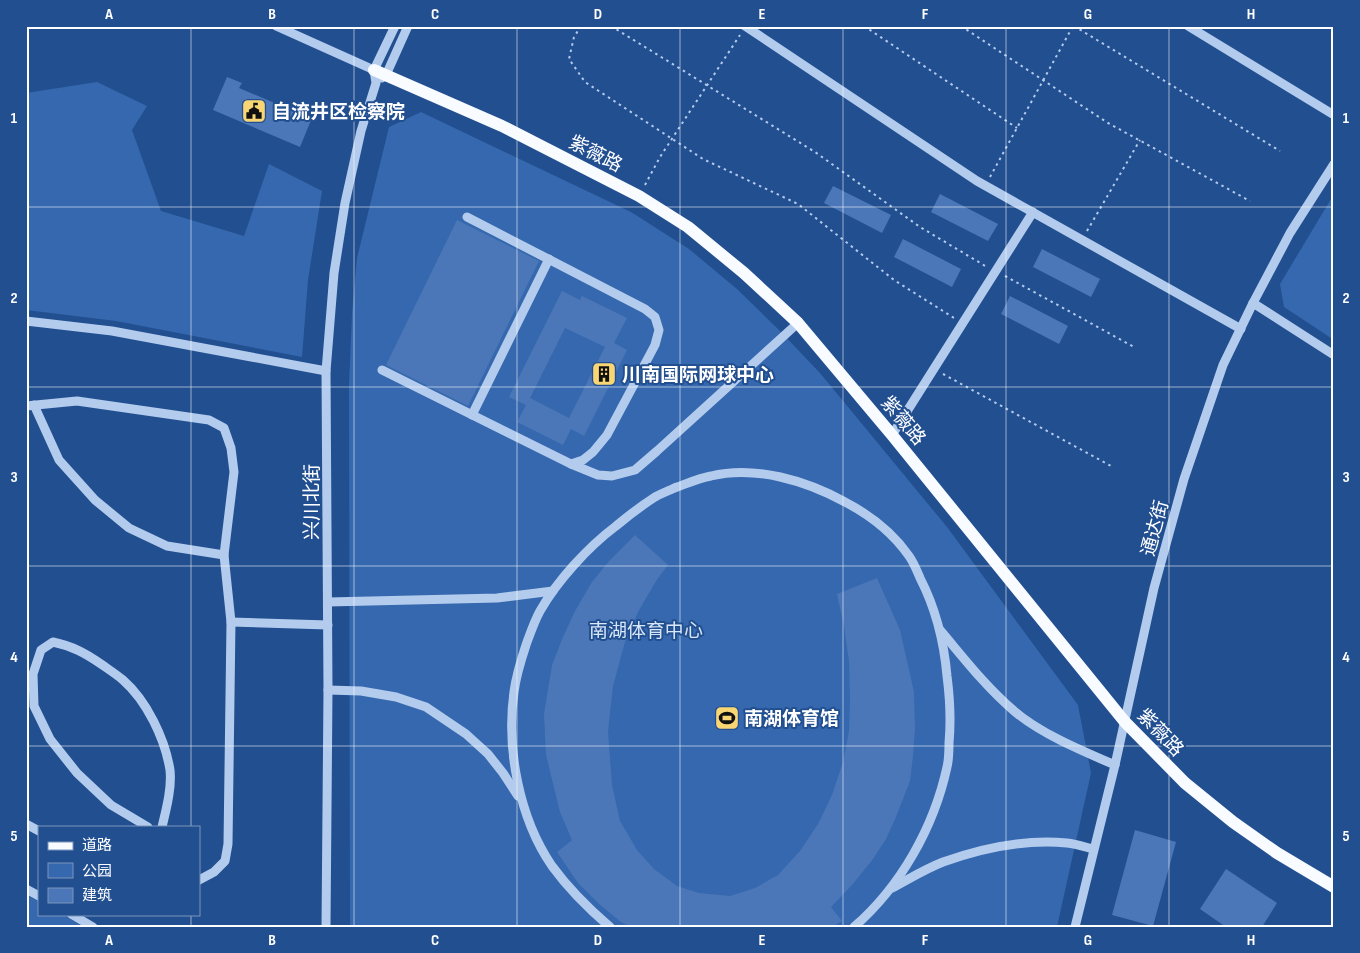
<svg xmlns="http://www.w3.org/2000/svg" width="1360" height="953" font-family="'Sofia Sans Condensed','Noto Sans SC',sans-serif">
<rect width="100%" height="100%" fill="#224f90"/>
<g fill="#3568ae">
<polygon points="97,82 147,106 132,130 161,211 244,236 269,164 322,191 308,280 302,357 116,321 26,310 26,93"/>
<polygon points="421,112 631,212 689,249 737,289 779,330 820,373 947,527 1078,705 1091,773 1057,927 350,927 349,385 352,314 357,258 389,127"/>
<polygon points="1334,194 1334,340 1284,307 1280,284"/>
<polygon points="26,895 39,901 39,914 62,914 84,927 26,927"/>
</g>
<g fill="#4b77b8" fill-rule="evenodd">
<polygon points="227,77 242,83 239,88 296,112 298,106 314,113 300,147 213,110"/>
<polygon points="833,186 891,215 882,233 824,203"/>
<polygon points="940,194 998,224 988,241 931,212"/>
<polygon points="457,220 539,261 468,406 386,365"/>
<polygon points="903,239 961,269 952,287 894,257"/>
<polygon points="1042,249 1100,279 1091,297 1033,267"/>
<path d="M562 291 580 300 582 296 627 318 614 343 627 350 584 436 571 429 563 445 517 422 526 405 509 397ZM565 328 605 347 569 418 530 398Z"/>
<polygon points="1010,296 1068,326 1059,344 1001,314"/>
<polygon points="635,535 668,565 656,581 638,612 625,642 613,686 608,731 612,785 620,821 637,850 654,869 677,886 699,893 730,896 755,888 778,875 800,851 818,824 832,795 843,762 849,731 850,700 849,661 844,626 837,594 877,578 900,630 914,692 915,729 913,756 910,781 896,817 886,839 873,859 852,885 831,907 842,921 832,927 630,927 621,922 599,904 578,883 557,852 572,840 560,812 546,755 544,714 552,665 563,637 575,611 592,582 609,561"/>
<polygon points="1135,830 1176,842 1153,926 1112,915"/>
<polygon points="1226,869 1277,903 1262,927 1226,927 1200,909"/>
</g>
<g fill="none" stroke-linecap="round" stroke-linejoin="round">
<g stroke="#b3cbed" stroke-width="2" stroke-dasharray="2.5 4" stroke-linecap="butt">
<polyline points="581,26 574,37 569,59 585,82 703,159 798,204 894,280 954,318"/>
<polyline points="611,26 815,152 920,227 987,267"/>
<polyline points="864,26 1017,128"/>
<polyline points="961,26 1108,123 1250,201"/>
<polyline points="1074,26 1280,151"/>
<polyline points="990,177 1073,26"/>
<polyline points="645,185 660,157 740,35"/>
<polyline points="1087,231 1140,140"/>
<polyline points="1005,276 1134,347"/>
<polyline points="943,374 1111,466"/>
</g>
<g stroke="#b3cbed" stroke-width="9">
<polyline points="276,26 374,70"/>
<polyline points="745,26 977,181 1241,329"/>
<polyline points="1188,26 1334,115"/>
<polyline points="382,78 386,75 408,26"/>
<polyline points="467,217 645,309 655,317 659,330 655,345 607,435 593,452 583,460 571,464"/>
<polyline points="1253,303 1334,355"/>
<polyline points="26,321 112,331 326,371"/>
<polyline points="382,370 571,464 598,475 612,476 635,470 657,451 798,323"/>
<polyline points="34,405 59,460 95,500 129,528 167,546 224,555"/>
<polyline points="26,406 77,401 209,420 224,428 231,448 234,472 224,555 231,622 228,844 225,861 214,872 199,880"/>
<polyline points="472,415 549,259"/>
<polyline points="892,435 1033,212"/>
<polyline points="328,602 497,598 553,591"/>
<polyline points="231,622 328,625"/>
<path d="M940 630C963 657 985 686 1013 710 1039 733 1082 751 1115 765"/>
<polyline points="328,690 361,691 396,697 426,707 466,734 488,754 503,773 518,796"/>
<polyline points="26,824 39,831"/>
<path d="M148 827 111 805 77 773 50 739 34 706 33 674 41 650 53 642C72 646 85 653 101 664 108 669 116 674 123 680 147 701 165 739 170 770 172 788 166 810 162 827"/>
<path d="M892 888C909 879 925 869 943 862 982 848 1026 839 1067 843 1076 844 1085 847 1093 849"/>
<polyline points="26,889 39,896"/>
<polyline points="71,914 93,927"/>
<polyline points="326,927 328,690 326,371 334,273 345,203 361,131 376,83 374,70 395,26"/>
<path d="M610 927C589 909 568 888 552 866 519 818 506 748 514 692 516 676 521 660 526 645 530 634 534 622 540 611 557 581 588 547 616 526 628 516 641 506 655 497 662 493 670 490 677 487 688 483 700 478 711 476 755 465 807 481 845 502 870 515 893 533 909 556 914 563 917 571 920 578 936 609 944 642 947 676 950 699 951 721 949 743 949 751 949 759 947 767 934 827 901 886 854 927"/>
<polyline points="1075,927 1115,765 1154,588 1184,479 1223,365 1253,303 1290,233 1334,164"/>
</g>
<polyline stroke="#f8fbff" stroke-width="12" points="374,70 502,126 639,196 688,227 744,273 798,323 892,435 1125,722 1185,783 1233,822 1277,853 1334,887"/>
</g>
<path fill="none" stroke="#fff" stroke-width="1" stroke-opacity="0.55" d="M191 26V827M354 26V927M517 26V927M680 26V927M843 26V927M1006 26V927M1169 26V927M26 207H1334M26 387H1334M26 566H1334M26 746H1334M191 914V927"/>
<defs>
<symbol id="civic-square" viewBox="-11 -11 22 22"><rect x="-9" y="-9" width="18" height="18" rx="4" fill="#f9d674" stroke="#224f90"/><path d="M-.6-6.5H3V-4.5H.6V-3L4-1V1h2V6H-6V1h2V-1L-.6-3ZM-1.2 2.5V6h2.4V2.5Z" fill="#111"/></symbol>
<symbol id="building-square" viewBox="-11 -11 22 22"><rect x="-9" y="-9" width="18" height="18" rx="4" fill="#f9d674" stroke="#224f90"/><path d="M-4-6H4V6H1V3H-1V6H-4ZM-2.5-4.3h1.7v1.8h-1.7ZM.8-4.3h1.7v1.8H.8ZM-2.5-1h1.7V.8h-1.7ZM.8-1h1.7V.8H.8Z" fill="#111"/></symbol>
<symbol id="stadium-square" viewBox="-11 -11 22 22"><rect x="-9" y="-9" width="18" height="18" rx="4" fill="#f9d674" stroke="#224f90"/><path d="M0-5a6.5 5 0 1 0 0 10a6.5 5 0 1 0 0-10ZM-3.5-1.8h7v3.6h-7Z" fill="#111"/></symbol>
</defs>
<g fill-rule="evenodd">
<use href="#civic-square" x="240" y="97" width="28" height="28"/>
<use href="#building-square" x="590" y="360" width="28" height="28"/>
<use href="#stadium-square" x="713" y="704" width="28" height="28"/>
</g>
<g text-anchor="middle" stroke-width="4" stroke-linejoin="round" paint-order="stroke">
<g font-size="19" font-weight="bold" fill="#fff" stroke="#224f90" text-anchor="start">
<text x="272" y="118">自流井区检察院</text>
<text x="622" y="381">川南国际网球中心</text>
<text x="744" y="725">南湖体育馆</text>
</g>
<g font-size="19" fill="#fff" stroke="#224f90">
<text transform="translate(596 153) rotate(27)" y="7">紫薇路</text>
<text transform="translate(904 420) rotate(50)" y="7">紫薇路</text>
<text transform="translate(311 502) rotate(-90)" y="7">兴川北街</text>
<text transform="translate(1154 528) rotate(-75)" y="7">通达街</text>
<text transform="translate(1161 732) rotate(46)" y="7">紫薇路</text>
</g>
<g font-size="19" fill="#d8e6f9" stroke="#224f90">
<text x="646" y="637">南湖体育中心</text>
</g>
</g>
<rect width="1360" height="953" fill="none" stroke="#224f90" stroke-width="55"/>
<rect x="38" y="826" width="162" height="90" fill="#224f90" stroke="#7a95bc"/>
<rect x="48" y="842" width="25" height="8" fill="#f8fbff" stroke="#7a95bc"/>
<text x="82" y="850" font-size="15" fill="#ffffff">道路</text>
<rect x="48" y="863" width="25" height="15" fill="#3568ae" stroke="#7a95bc"/>
<text x="82" y="876" font-size="15" fill="#ffffff">公园</text>
<rect x="48" y="888" width="25" height="15" fill="#4b77b8" stroke="#7a95bc"/>
<text x="82" y="900" font-size="15" fill="#ffffff">建筑</text>
<rect x="28" y="28" width="1304" height="898" fill="none" stroke="#fff" stroke-width="2"/>
<g font-size="16" text-anchor="middle" font-weight="bold" fill="#fff">
<text x="109" y="19">A</text>
<text x="272" y="19">B</text>
<text x="435" y="19">C</text>
<text x="598" y="19">D</text>
<text x="762" y="19">E</text>
<text x="925" y="19">F</text>
<text x="1088" y="19">G</text>
<text x="1251" y="19">H</text>
<text x="14" y="123">1</text>
<text x="1346" y="123">1</text>
<text x="14" y="303">2</text>
<text x="1346" y="303">2</text>
<text x="14" y="482">3</text>
<text x="1346" y="482">3</text>
<text x="14" y="662">4</text>
<text x="1346" y="662">4</text>
<text x="14" y="841">5</text>
<text x="1346" y="841">5</text>
<text x="109" y="945">A</text>
<text x="272" y="945">B</text>
<text x="435" y="945">C</text>
<text x="598" y="945">D</text>
<text x="762" y="945">E</text>
<text x="925" y="945">F</text>
<text x="1088" y="945">G</text>
<text x="1251" y="945">H</text>
</g>
</svg>
